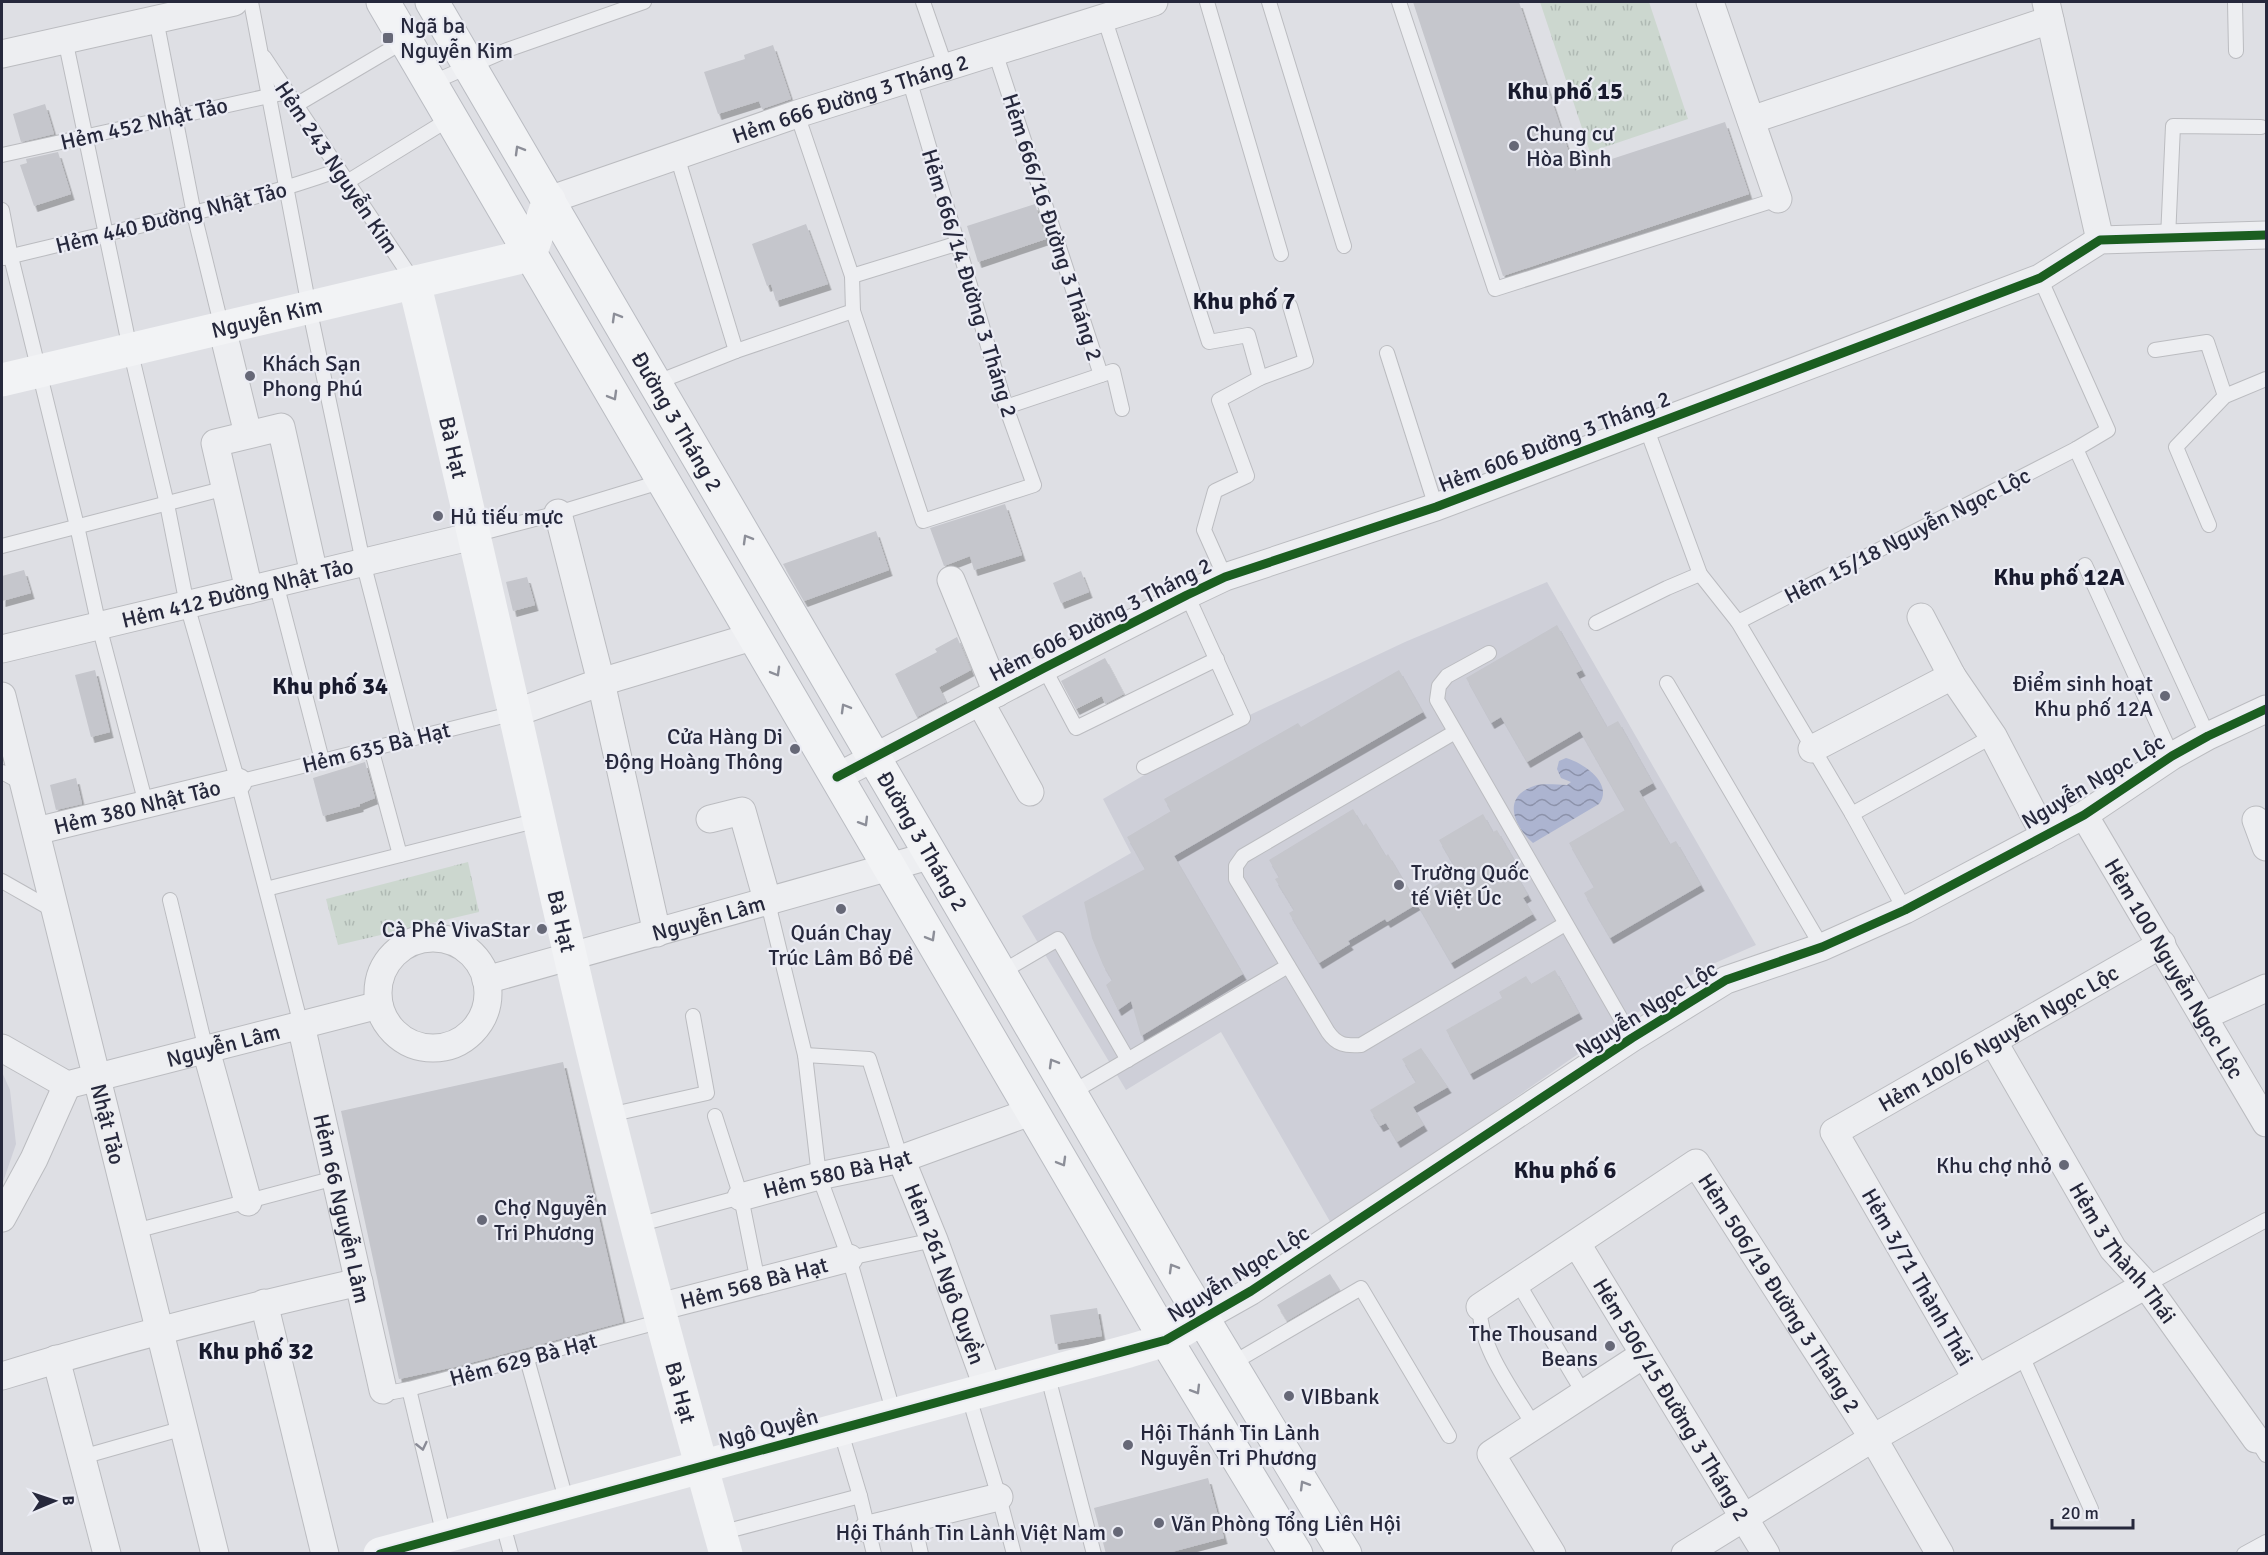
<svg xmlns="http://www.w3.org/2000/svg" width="2268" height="1555" font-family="Signika,sans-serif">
<defs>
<pattern id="park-tufts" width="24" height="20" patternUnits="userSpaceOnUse" patternTransform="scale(1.5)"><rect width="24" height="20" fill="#ccd7cf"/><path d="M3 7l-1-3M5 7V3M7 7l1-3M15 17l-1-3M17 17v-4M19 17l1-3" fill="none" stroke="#afb9b3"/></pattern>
<pattern id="water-waves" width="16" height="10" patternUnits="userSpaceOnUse" patternTransform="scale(1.5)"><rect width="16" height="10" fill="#acb4d0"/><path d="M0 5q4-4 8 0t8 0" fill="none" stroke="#8c92aa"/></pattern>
<filter id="shadow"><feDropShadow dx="3.5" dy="6" stdDeviation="0" flood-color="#0004"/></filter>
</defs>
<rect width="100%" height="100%" fill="#dedfe4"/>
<g fill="#cecfd8">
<polygon points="1547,582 1756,945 1699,970 1332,1225 1221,1032 1126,1090 1022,916 1131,853 1103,799 1237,721 1405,642"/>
<polygon points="2,1072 10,1090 16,1144 2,1185"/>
</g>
<g fill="url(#park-tufts)">
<polygon points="1540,2 1649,2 1688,119 1590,152"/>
<polygon points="468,862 479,912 338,945 326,899"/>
</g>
<path fill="url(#water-waves)" d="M1566 758C1584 763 1614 784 1599 804L1533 843C1514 826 1501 797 1534 786 1543 783 1557 785 1567 785L1571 782 1561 778 1557 769 1559 761Z"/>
<g fill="#c5c6cc" filter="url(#shadow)">
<polygon points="1413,2 1519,2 1575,171 1725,122 1749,194 1503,276"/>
<polygon points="773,45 791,99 762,109 759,101 718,114 704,72 745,59 744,55"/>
<polygon points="45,104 54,134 21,142 13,114"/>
<polygon points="58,152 71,194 34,206 20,165 27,163 26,159"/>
<polygon points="1035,204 1046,239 978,262 967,226"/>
<polygon points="806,224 828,284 776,301 771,284 767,286 752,244"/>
<polygon points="1005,504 1022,555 974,570 970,556 944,566 930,528"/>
<polygon points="876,531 889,570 804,601 783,564"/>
<polygon points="24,570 31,593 2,601 2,576"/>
<polygon points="1081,571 1089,592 1061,603 1053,583"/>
<polygon points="527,577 535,605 513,611 506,582"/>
<polygon points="1557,625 1582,670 1576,673 1607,727 1618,721 1653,783 1639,791 1670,844 1676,841 1701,885 1610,938 1584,893 1594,887 1569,843 1625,810 1580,731 1527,762 1501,717 1491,723 1466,678"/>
<polygon points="957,637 971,670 939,687 946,702 917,717 895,674 937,652 935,649"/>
<polygon points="1105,658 1124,694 1105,704 1102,696 1076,709 1061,681"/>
<polygon points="95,670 110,732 91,737 75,675"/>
<polygon points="1399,670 1423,712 1174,856 1243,974 1141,1036 1131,1001 1118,1010 1106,985 1112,980 1103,965 1092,938 1084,902 1145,869 1127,837 1171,811 1164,799 1298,723 1301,727"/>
<polygon points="365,762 375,798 360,804 360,806 323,816 313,778"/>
<polygon points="76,778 82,804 56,810 50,785"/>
<polygon points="1353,809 1363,826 1366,823 1386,856 1388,854 1414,898 1458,873 1439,840 1483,814 1493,832 1497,830 1516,863 1511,865 1528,895 1523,898 1533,914 1451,963 1417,904 1387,922 1385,919 1348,941 1350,944 1319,963 1289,913 1294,910 1275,879 1279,877 1269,860"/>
<polygon points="1555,970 1579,1013 1470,1074 1446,1030 1502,998 1499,992 1526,976 1531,984"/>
<polygon points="1421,1048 1448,1087 1413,1107 1424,1125 1397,1142 1386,1123 1380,1126 1370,1110 1416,1082 1402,1059"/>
<polygon points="563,1062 623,1322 459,1366 399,1379 341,1111"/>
<polygon points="1330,1274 1340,1290 1287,1321 1277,1305"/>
<polygon points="1097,1308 1102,1336 1055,1344 1050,1315"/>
<polygon points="1208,1478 1224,1538 1164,1554 1106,1554 1094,1508"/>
</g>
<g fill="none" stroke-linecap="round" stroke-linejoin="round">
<defs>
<g id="lane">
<polyline points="251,2 309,307 363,562 409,739"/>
<polyline points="923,2 946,68"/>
<polyline points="1207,2 1281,254"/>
<polyline points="1269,2 1344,246"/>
<polyline points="1399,2 1495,289 1778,199"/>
<polyline points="2235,2 2236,51"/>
<polyline points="1104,17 1209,342 1248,335 1260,378"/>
<polyline points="156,19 194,214 222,328"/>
<polyline points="65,39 130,349 167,504 187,605 238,782 301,1025"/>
<polyline points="995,52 1101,375"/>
<polyline points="264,57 414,282"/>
<polyline points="431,83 507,50 644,2"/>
<polyline points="296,105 406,40"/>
<polyline points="797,114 852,276 853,311 923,521 1034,485 1006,407 909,79"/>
<polyline points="2,155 287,92"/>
<polyline points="677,156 736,351"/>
<polyline points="347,182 451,118"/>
<polyline points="2,210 11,257 77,526 99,626 146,804"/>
<polyline points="2168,238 2173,126 2261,127"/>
<path d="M4 258C116 230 230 209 339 170"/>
<polyline points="852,276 959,243"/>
<polyline points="2155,350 2207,342 2225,396"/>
<polyline points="1387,353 1436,507"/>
<polyline points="655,383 736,351 853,311"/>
<polyline points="1006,407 1113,371 1122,409"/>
<polyline points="1646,427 1700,574 1738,622 1852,814 1905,910"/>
<polyline points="2076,449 2208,736"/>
<polyline points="2209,525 2176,447 2225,396 2266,379"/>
<polyline points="474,535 558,513 663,481"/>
<polyline points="2,546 226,488"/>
<polyline points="2085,565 2172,756"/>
<polyline points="1225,577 1204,530 1215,491 1247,476 1219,400 1260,378 1306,361 1290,306"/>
<polyline points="276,583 322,760"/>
<polyline points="1738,622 2076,449 2108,430 2040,278"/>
<polyline points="1596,623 1667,588 1700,574"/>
<polyline points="1489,653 1447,676 1439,686 1437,700 1632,1038"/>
<polyline points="1044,668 1076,728 1217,659"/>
<polyline points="1667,683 1822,947"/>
<path d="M1455 732 1243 856 1236 866V879L1328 1032C1337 1045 1345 1046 1361 1045L1565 924"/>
<polyline points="371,748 400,855"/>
<polyline points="1144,767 1243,718 1187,595"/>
<polyline points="2,772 24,784"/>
<polyline points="238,782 515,713"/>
<polyline points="1852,814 1993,736"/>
<polyline points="2,881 53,910"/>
<polyline points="266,889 539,820"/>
<polyline points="170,900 206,1050"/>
<polyline points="768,903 805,1055 819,1176 849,1258 894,1414"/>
<polyline points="1000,973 1058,939 1128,1060"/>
<polyline points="805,1055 869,1059 901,1159"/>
<polyline points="1071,1093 1288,966"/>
<polyline points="609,1115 707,1093 693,1016"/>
<polyline points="715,1116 741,1197 758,1282"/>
<polyline points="637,1225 741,1197"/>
<polyline points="135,1231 335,1178"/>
<polyline points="849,1258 934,1240"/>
<polyline points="1518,1283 1584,1394"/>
<polyline points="2146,1285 2266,1220"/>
<path d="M1480 1307C1478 1346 1514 1392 1534 1426"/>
<polyline points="2022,1356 2091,1509"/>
<polyline points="527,1359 567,1503"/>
<polyline points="1231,1364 1361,1288 1449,1436"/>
<polyline points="1047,1373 1094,1554"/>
<polyline points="409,1389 444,1536"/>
<polyline points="383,1390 393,1392 409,1389 662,1321"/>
<polyline points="968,1394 999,1497 1014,1554"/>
<polyline points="840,1429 860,1496 874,1554"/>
<polyline points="2256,1439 2266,1455"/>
<polyline points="82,1457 184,1428"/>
<polyline points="913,1518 921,1554"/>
<polyline points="502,1521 511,1554"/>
<polyline points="720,1533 860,1496"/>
<polyline points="2244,1554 2266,1542"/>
</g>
<g id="street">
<polyline points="1710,2 1778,199"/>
<polyline points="2046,2 2100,240"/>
<polyline points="2,54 234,2"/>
<polyline points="1751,120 2050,20"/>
<path id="s1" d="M549 200 797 114 1154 2"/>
<polyline points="222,328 248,434"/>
<polyline points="558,513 601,682 657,933"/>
<polyline points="951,580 997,693"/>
<polyline points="249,590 215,443 281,427 314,574"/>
<polyline points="1921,617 1952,676 1993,736 2045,836"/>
<path id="s2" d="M2 649 473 536"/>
<path id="s3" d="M2 696 215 1554"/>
<polyline points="980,702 1030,792"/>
<polyline points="515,713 601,682 755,636"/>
<polyline points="1812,749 1952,676"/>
<polyline points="837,777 1044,668 1187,595 1225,577 1436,507 2040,278 2100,240 2266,235"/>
<path id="s4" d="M2084 815 2266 1123"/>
<polyline points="710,819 742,811 768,903"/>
<polyline points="2256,820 2266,847"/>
<path id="s5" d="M36 831 238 782"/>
<circle cx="433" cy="993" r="55"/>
<path id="s6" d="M486 980 932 855"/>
<polyline points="2204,1016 2266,988"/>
<path id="s7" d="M301 1025 383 1390"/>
<path id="s8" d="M1993 1041 2113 1249 2146 1285 2256 1439"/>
<path id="s9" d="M2 1048 67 1085 379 1005"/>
<polyline points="206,1050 248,1202"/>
<path id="s10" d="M901 1159 934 1240 988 1389"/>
<path id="s11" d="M741 1197 819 1176 901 1159 1033 1111"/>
<polyline points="2,1218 34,1159 67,1085"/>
<path id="s12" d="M1577 1244 1766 1554"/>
<path id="s13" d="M2146 1285 1977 1379 1834 1132 2162 944"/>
<polyline points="264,1303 325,1554"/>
<path id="s14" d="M659 1307 849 1258"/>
<path id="s15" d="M1480 1307 1696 1163 1873 1438 1940 1554"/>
<polyline points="1203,1318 1251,1291 1632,1038 1726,980 1822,947 1905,910 2084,815 2172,756 2208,736 2266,709"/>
<polyline points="56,1359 107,1554"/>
<path d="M2 1376C119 1340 239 1309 359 1282"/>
<polyline points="868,1529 999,1497"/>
<polyline points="1552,1554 1491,1454 1643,1355"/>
<polyline points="1685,1554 1873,1438 1977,1379"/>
</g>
<g id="primary">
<polyline points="383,2 1166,1340 1296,1554"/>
<path id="s18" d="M432 2 1179 1279 1345 1554"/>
</g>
</defs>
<use href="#lane" stroke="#bbbcc0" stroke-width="16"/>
<use href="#street" stroke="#bbbcc0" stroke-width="29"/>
<use href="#primary" stroke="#babcc2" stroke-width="35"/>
<use href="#lane" stroke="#edeef1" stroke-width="14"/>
<use href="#street" stroke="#edeef1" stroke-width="27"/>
<g stroke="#f2f3f5" stroke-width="33">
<path id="s16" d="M414 282C469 506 518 731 570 955 616 1156 670 1355 726 1554"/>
<path id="s17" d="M2 380 530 255 549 200"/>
<polyline points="380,1554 1129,1351 1166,1340 1203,1318"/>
</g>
<use href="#primary" stroke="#f2f3f5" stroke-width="33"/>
<defs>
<g id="cycleway">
<polyline points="837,777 1044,668 1187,595 1225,577 1436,507 2040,278 2100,240 2266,235"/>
<polyline points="380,1554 1166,1340 1251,1291 1632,1038 1726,980 1822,947 1905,910 2084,815 2172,756 2208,736 2266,709"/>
</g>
</defs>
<use href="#cycleway" stroke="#ebecf4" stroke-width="13"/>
<use href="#cycleway" stroke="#1b5e20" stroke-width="9"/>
</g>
<defs><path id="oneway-chevron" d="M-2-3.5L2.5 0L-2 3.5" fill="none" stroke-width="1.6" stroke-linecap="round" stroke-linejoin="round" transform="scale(1.5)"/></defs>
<g stroke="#8c8e98">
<use href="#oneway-chevron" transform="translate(519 150) rotate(-120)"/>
<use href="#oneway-chevron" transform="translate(616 317) rotate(-120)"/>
<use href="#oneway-chevron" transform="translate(613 396) rotate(60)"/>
<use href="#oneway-chevron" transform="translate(747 539) rotate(-120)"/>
<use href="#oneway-chevron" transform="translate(776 672) rotate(60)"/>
<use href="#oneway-chevron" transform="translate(845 708) rotate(-120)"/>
<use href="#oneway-chevron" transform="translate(864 822) rotate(59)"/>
<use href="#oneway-chevron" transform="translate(931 937) rotate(60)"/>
<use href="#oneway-chevron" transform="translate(1053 1063) rotate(-120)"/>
<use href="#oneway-chevron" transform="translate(1062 1162) rotate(60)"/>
<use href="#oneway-chevron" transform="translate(1173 1268) rotate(-120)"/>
<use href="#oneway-chevron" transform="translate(1196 1390) rotate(59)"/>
<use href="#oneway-chevron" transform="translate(1304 1485) rotate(-121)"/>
</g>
<use stroke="#8a8b96" href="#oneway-chevron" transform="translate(422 1446) rotate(77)"/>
<g fill="#666877" stroke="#ebecf4" stroke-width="2">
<rect x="382" y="32" width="12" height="12" rx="3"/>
<circle cx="1514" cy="146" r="6"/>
<circle cx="250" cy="376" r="6"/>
<circle cx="438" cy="516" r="6"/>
<circle cx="2165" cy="696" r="6"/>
<circle cx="795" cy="749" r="6"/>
<circle cx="1399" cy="885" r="6"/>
<circle cx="841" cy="909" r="6"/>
<circle cx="542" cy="929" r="6"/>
<circle cx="2064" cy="1165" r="6"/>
<circle cx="482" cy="1220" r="6"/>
<circle cx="1610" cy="1346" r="6"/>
<circle cx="1289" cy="1396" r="6"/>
<circle cx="1128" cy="1445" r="6"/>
<circle cx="1159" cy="1523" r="6"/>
<circle cx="1118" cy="1532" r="6"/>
</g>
<g text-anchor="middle" stroke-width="4.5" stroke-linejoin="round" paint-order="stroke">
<g font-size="22" fill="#26283c" stroke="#ebecf4" text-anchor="start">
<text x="400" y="33">Ngã ba<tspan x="400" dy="25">Nguyễn Kim</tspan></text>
<text x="1526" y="141">Chung cư<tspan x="1526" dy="25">Hòa Bình</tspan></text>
<text x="262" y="371">Khách Sạn<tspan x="262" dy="25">Phong Phú</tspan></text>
<text x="450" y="524">Hủ tiếu mực</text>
<text x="2153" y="691" text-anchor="end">Điểm sinh hoạt<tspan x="2153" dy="25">Khu phố 12A</tspan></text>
<text x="783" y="744" text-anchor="end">Cửa Hàng Di<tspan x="783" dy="25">Động Hoàng Thông</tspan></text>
<text x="1411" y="880">Trường Quốc<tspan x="1411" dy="25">tế Việt Úc</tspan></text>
<text x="530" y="937" text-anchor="end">Cà Phê VivaStar</text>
<text x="841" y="940" text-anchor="middle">Quán Chay<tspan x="841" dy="25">Trúc Lâm Bồ Đề</tspan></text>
<text x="2052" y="1173" text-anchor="end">Khu chợ nhỏ</text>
<text x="494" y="1215">Chợ Nguyễn<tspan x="494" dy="25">Tri Phương</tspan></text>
<text x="1598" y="1341" text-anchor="end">The Thousand<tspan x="1598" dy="25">Beans</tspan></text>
<text x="1301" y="1404">VIBbank</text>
<text x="1140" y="1440">Hội Thánh Tin Lành<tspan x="1140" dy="25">Nguyễn Tri Phương</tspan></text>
<text x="1171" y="1531">Văn Phòng Tổng Liên Hội</text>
<text x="1106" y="1540" text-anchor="end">Hội Thánh Tin Lành Việt Nam</text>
</g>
<g font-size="22" fill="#26283c" stroke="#ebecf4">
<text dy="8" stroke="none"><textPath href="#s1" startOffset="318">Hẻm 666 Đường 3 Tháng 2</textPath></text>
<text transform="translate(144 123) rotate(-13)" y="8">Hẻm 452 Nhật Tảo</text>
<text transform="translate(337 167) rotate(56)" y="8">Hẻm 243 Nguyễn Kim</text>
<text transform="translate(171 217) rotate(-14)" y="8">Hẻm 440 Đường Nhật Tảo</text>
<text transform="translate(1053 227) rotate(72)" y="8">Hẻm 666/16 Đường 3 Tháng 2</text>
<text transform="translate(970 283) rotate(73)" y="8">Hẻm 666/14 Đường 3 Tháng 2</text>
<text dy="8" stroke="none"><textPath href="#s17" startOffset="272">Nguyễn Kim</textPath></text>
<text dy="8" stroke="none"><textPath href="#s18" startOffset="486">Đường 3 Tháng 2</textPath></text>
<text transform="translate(1554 441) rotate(-21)" y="8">Hẻm 606 Đường 3 Tháng 2</text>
<text dy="8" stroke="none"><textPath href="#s16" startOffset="170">Bà Hạt</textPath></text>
<text transform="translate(1907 535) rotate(-27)" y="8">Hẻm 15/18 Nguyễn Ngọc Lộc</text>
<text dy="8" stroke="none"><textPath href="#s2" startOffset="242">Hẻm 412 Đường Nhật Tảo</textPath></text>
<text transform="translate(1100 619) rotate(-27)" y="8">Hẻm 606 Đường 3 Tháng 2</text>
<text transform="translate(376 747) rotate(-14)" y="8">Hẻm 635 Bà Hạt</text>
<text transform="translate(2093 781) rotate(-31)" y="8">Nguyễn Ngọc Lộc</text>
<text dy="8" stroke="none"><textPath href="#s5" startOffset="104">Hẻm 380 Nhật Tảo</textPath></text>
<text dy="8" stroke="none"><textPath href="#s18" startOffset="972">Đường 3 Tháng 2</textPath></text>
<text dy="8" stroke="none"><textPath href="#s6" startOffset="231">Nguyễn Lâm</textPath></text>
<text dy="8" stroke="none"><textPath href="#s16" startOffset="656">Bà Hạt</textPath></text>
<text dy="8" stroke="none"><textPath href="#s4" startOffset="178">Hẻm 100 Nguyễn Ngọc Lộc</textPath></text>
<text transform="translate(1646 1009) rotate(-32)" y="8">Nguyễn Ngọc Lộc</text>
<text dy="8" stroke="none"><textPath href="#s13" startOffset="668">Hẻm 100/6 Nguyễn Ngọc Lộc</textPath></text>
<text dy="8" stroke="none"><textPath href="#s9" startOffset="236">Nguyễn Lâm</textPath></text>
<text dy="8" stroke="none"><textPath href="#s3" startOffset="441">Nhật Tảo</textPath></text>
<text dy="8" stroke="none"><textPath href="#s11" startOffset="99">Hẻm 580 Bà Hạt</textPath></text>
<text dy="8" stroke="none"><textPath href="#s7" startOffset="188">Hẻm 66 Nguyễn Lâm</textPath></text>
<text dy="8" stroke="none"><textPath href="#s8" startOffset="249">Hẻm 3 Thành Thái</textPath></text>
<text transform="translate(1238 1273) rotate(-32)" y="8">Nguyễn Ngọc Lộc</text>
<text dy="8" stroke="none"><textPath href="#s10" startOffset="123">Hẻm 261 Ngô Quyền</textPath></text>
<text transform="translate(1918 1277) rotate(60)" y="8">Hẻm 3/71 Thành Thái</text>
<text dy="8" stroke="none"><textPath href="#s14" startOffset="98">Hẻm 568 Bà Hạt</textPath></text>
<text dy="8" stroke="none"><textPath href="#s15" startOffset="414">Hẻm 506/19 Đường 3 Tháng 2</textPath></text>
<text transform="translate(523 1359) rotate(-15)" y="8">Hẻm 629 Bà Hạt</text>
<text dy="8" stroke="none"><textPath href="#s16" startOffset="1142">Bà Hạt</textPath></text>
<text dy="8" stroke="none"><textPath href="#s12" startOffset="182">Hẻm 506/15 Đường 3 Tháng 2</textPath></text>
<text transform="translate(768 1428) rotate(-15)" y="8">Ngô Quyền</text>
</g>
<g font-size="24" font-weight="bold" fill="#181a2d" stroke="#ebecf4">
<text x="1565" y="99">Khu phố 15</text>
<text x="1244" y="309">Khu phố 7</text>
<text x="2059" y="585">Khu phố 12A</text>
<text x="330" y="694">Khu phố 34</text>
<text x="1565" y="1178">Khu phố 6</text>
<text x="256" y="1359">Khu phố 32</text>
</g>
</g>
<rect width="2268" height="1555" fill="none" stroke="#26283c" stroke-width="6"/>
<g transform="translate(54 1501) rotate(88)" stroke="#ebecf4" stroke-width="4.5" paint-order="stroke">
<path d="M0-4.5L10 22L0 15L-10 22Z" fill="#26283c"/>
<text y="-9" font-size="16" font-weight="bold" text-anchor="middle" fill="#26283c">B</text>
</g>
<path d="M2052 1519v9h81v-9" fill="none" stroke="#26283c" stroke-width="3"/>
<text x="2061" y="1519" font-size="18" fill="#26283c" stroke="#ebecf4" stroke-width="4.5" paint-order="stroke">20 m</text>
</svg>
